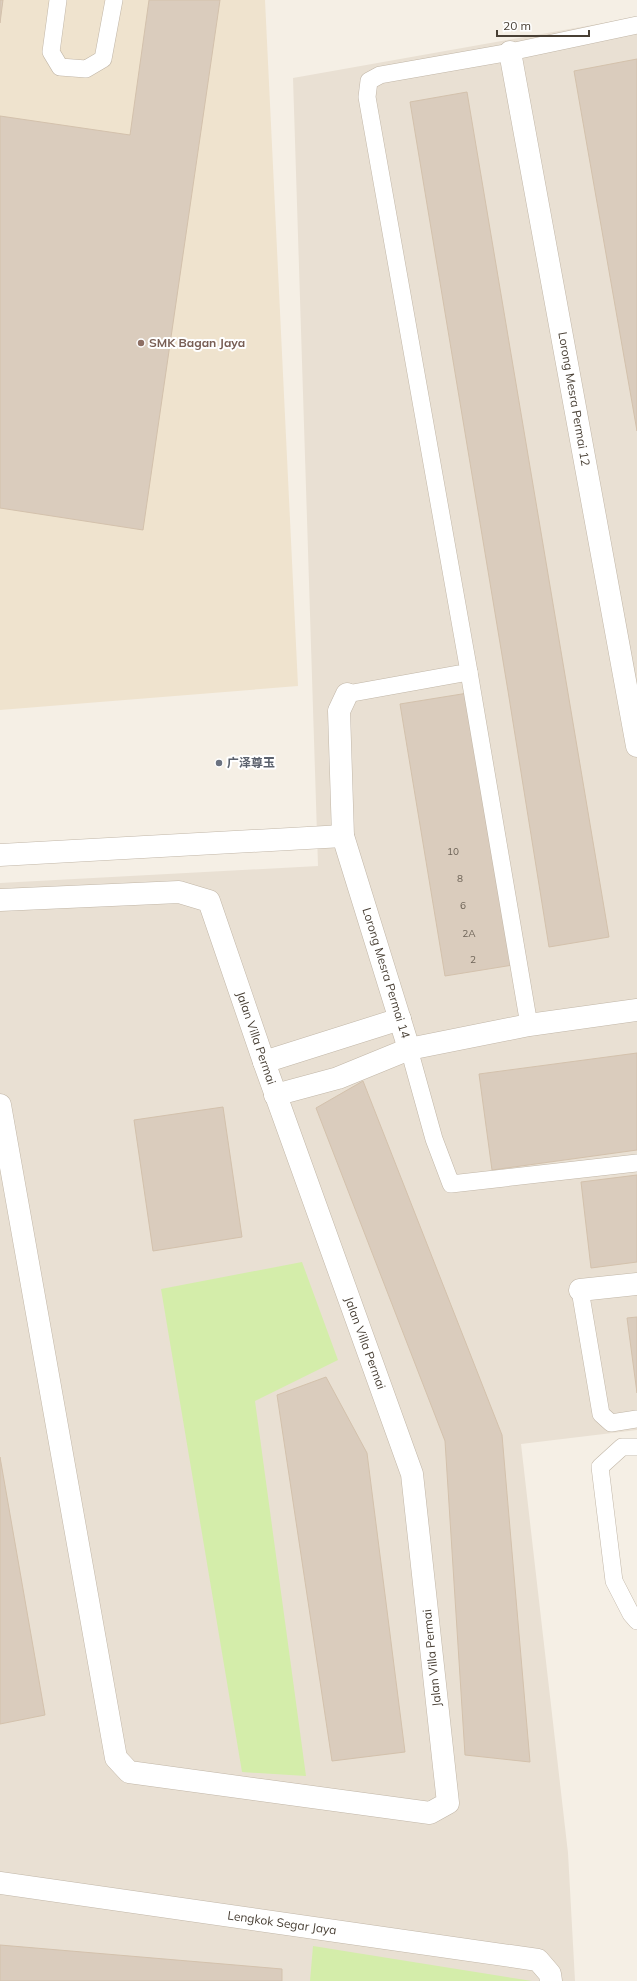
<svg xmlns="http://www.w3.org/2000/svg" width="637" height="1981" font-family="Mulish,'Noto Sans SC',sans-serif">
<rect width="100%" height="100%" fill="#f5efe5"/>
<polygon fill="#e9e0d3" points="637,17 637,1430 521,1444 568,1853 575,1981 0,1981 0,883 318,866 293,78"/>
<polygon fill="#efe3ce" points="0,0 265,0 298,686 0,710"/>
<g fill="#d4edaa">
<polygon points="302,1262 338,1360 255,1401 306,1776 242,1772 161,1289"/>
<polygon points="313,1946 532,1981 310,1981"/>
</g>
<g fill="#daccbd" stroke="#d3c1ac">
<polygon points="0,0 3,0 0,23"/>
<polygon points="149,0 220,0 143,530 0,508 0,116 130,135"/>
<polygon points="637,59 637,431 574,71"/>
<polygon points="467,92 609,937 549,947 508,691 410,102"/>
<polygon points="468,693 513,965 445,976 400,704"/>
<polygon points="637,1053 637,1150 492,1170 479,1074"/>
<polygon points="363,1081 502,1435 530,1762 465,1755 445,1441 316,1108"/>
<polygon points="223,1107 242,1237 153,1251 134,1120"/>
<polygon points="637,1175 637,1262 591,1268 581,1182"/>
<polygon points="637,1317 637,1393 627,1318"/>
<polygon points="326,1377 367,1453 405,1752 332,1761 277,1395"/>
<polygon points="0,1457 45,1715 0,1724"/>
<polygon points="0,1945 282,1969 282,1981 0,1981"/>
</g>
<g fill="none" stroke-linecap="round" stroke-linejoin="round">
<defs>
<g id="service">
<polyline points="58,0 51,52 60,67 86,69 103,59 114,0"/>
<polyline points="469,672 529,1025"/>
<polyline points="347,694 469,672 367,97 369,81 380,75 510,52 637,25"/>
<polyline points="409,1049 434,1139 451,1184 637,1163"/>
<polyline points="580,1290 601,1414 611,1423 637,1419"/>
<polyline points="637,1447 622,1447 600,1467 614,1581 631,1614 637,1621"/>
</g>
<g id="minor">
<polyline points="510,52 637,746"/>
<polyline points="347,694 339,711 343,836 409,1049"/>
<polyline points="0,855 343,836"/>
<polyline points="0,900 179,892 209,901 264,1062 412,1474 448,1803 430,1813 129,1772 116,1758 0,1105"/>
<polyline points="264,1062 400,1019"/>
<polyline points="275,1095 338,1078 409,1049 529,1025 637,1010"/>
<polyline points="580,1290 637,1284"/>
<polyline points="0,1883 538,1960 550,1974 551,1981"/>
</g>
</defs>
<use href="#service" stroke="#c1b6a7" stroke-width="18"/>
<use href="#minor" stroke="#c1b6a7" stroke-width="23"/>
<use href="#service" stroke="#fff" stroke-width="17"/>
<use href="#minor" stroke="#fff" stroke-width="22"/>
</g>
<circle fill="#8d6e63" stroke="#fff" stroke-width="1.5" cx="141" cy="343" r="4"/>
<circle fill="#6b7280" stroke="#fff" stroke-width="1.5" cx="219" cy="763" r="4"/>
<g text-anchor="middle" stroke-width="4" stroke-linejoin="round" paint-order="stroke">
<g font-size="10" fill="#6c6256">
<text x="453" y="855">10</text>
<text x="460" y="882">8</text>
<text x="463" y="909">6</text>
<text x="469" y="937">2A</text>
<text x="473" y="963">2</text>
</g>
<g font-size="12" font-weight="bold" fill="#785e54" stroke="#fff" text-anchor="start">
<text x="149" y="347">SMK Bagan Jaya</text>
</g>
<g font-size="12" fill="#483f34" stroke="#fff">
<text transform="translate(574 399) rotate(80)" y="4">Lorong Mesra Permai 12</text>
<text transform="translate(386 973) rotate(73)" y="4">Lorong Mesra Permai 14</text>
<text transform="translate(256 1038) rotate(71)" y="4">Jalan Villa Permai</text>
<text transform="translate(365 1343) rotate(70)" y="4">Jalan Villa Permai</text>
<text transform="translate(432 1658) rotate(-96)" y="4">Jalan Villa Permai</text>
<text transform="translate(282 1923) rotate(8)" y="4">Lengkok Segar Jaya</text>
</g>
<g font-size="12" font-weight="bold" fill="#5b616d" stroke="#fff" text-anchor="start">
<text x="227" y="767">广泽尊玉</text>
</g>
</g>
<path d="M497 30v6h92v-6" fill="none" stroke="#483f34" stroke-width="2"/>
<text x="503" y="30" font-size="12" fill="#483f34" stroke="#ffffff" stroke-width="3" paint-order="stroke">20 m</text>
</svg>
